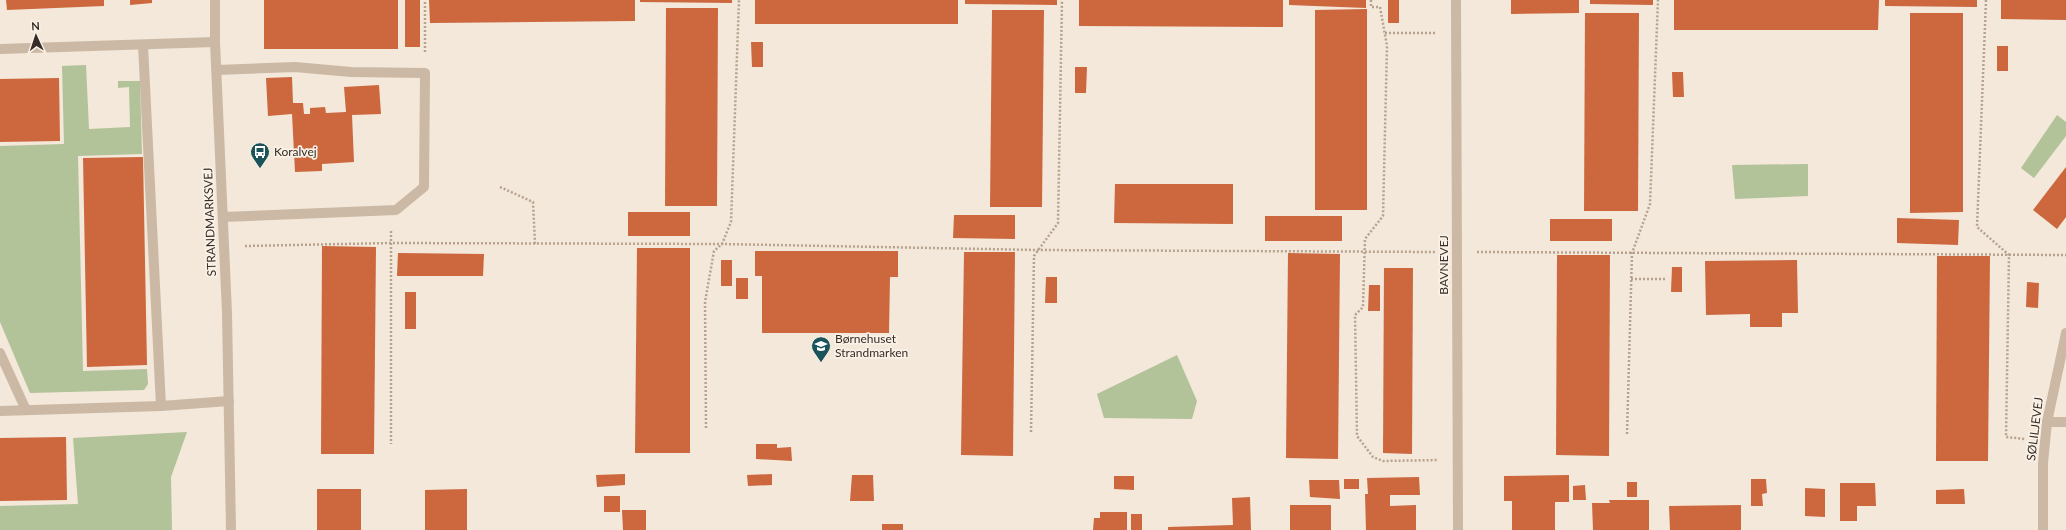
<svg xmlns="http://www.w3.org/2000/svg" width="2066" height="530" font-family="Lato,sans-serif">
<rect width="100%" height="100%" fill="#f3e8d9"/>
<g fill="#b2c299">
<polygon points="86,65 89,129 130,127 129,87 118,88 118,81 140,81 142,154 78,156 83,371 147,369 148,384 144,390 30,393 0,322 0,146 64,144 62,66"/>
<polygon points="2057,115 2066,122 2066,136 2034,178 2021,168"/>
<polygon points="1808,164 1808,196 1735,199 1732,165"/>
<polygon points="1177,355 1197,401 1192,419 1104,418 1097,394"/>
<polygon points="187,432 171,477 172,530 0,530 0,506 78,504 73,438"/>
</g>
<g fill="#cc673e">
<polygon points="6,0 104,0 104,6 7,10"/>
<polygon points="130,0 152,0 152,3 130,5"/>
<rect x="264" y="0" width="134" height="49"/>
<rect x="405" y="0" width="15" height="47"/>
<polygon points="429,0 635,0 635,21 430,23"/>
<polygon points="640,0 732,0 732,3 640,2"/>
<rect x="755" y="0" width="203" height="24"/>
<polygon points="965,0 1057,0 1057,5 965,4"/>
<polygon points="1079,0 1283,0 1283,27 1079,26"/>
<polygon points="1289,0 1366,0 1366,8 1289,5"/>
<rect x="1388" y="0" width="11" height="23"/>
<polygon points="1511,0 1579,0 1579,13 1511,14"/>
<polygon points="1590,0 1653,0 1653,5 1590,4"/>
<polygon points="1674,0 1879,0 1878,30 1674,30"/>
<polygon points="1885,0 1977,0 1977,7 1885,6"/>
<polygon points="2001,0 2066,0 2066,20 2001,19"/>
<polygon points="666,8 718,8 717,206 665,206"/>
<polygon points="1367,9 1367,210 1315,210 1315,10"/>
<polygon points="992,10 1044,10 1042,207 990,207"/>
<polygon points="1585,13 1639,13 1638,211 1584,211"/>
<polygon points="1910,13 1963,13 1963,212 1910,213"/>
<polygon points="751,42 763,42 763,67 752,67"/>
<rect x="1997" y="46" width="11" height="25"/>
<polygon points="1075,67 1087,67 1086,93 1075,93"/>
<polygon points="1672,72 1683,72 1684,97 1673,97"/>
<polygon points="292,77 293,103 303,103 304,114 310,114 310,108 325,107 326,113 346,112 344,87 379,85 381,114 352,115 354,162 322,164 322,171 295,172 292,114 268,116 266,78"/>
<polygon points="59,78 60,141 0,142 0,79"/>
<polygon points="143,157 147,365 87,367 83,158"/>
<polygon points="2066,167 2066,217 2057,229 2033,210"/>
<polygon points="1115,184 1233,184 1233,224 1114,223"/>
<rect x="628" y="212" width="62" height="24"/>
<polygon points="954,215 1015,215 1015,239 953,238"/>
<rect x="1265" y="216" width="77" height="25"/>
<polygon points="1897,218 1959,220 1958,245 1897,243"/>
<rect x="1550" y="219" width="62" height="22"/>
<polygon points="322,246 376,247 374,454 321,454"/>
<polygon points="637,248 690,248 690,453 635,453"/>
<polygon points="755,251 898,251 898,277 890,277 889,333 762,333 762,276 755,276"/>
<polygon points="964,252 1015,252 1013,456 961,455"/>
<polygon points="398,253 484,254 483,276 397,276"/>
<polygon points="1288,253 1340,254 1338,459 1286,458"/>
<polygon points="1557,255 1610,255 1609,456 1556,455"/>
<polygon points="1937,256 1990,256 1988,461 1936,461"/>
<rect x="721" y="260" width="11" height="26"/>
<polygon points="1797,260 1798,313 1782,313 1782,327 1750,327 1750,314 1706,315 1705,261"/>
<polygon points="1672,267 1682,267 1682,292 1671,292"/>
<polygon points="1384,268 1413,268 1412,454 1383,453"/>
<polygon points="1046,277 1057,277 1057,303 1045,303"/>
<rect x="736" y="278" width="12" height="21"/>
<polygon points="2027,282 2039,283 2038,308 2026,307"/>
<polygon points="1369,285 1380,285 1380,311 1368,311"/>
<rect x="405" y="292" width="11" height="37"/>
<polygon points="66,437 67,500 0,501 0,438"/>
<polygon points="756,444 777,444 777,448 791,447 792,461 756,459"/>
<polygon points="625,474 625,485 597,487 596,475"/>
<polygon points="772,474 772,485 748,486 747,475"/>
<polygon points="852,475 873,475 874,501 850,501"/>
<polygon points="1569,475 1569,502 1555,502 1555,530 1512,530 1512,501 1504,501 1504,476"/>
<polygon points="1114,476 1134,476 1134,490 1114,489"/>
<polygon points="1419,477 1420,495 1390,495 1390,506 1416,505 1416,530 1366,530 1365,494 1368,494 1367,478"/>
<rect x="1344" y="479" width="15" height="10"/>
<polygon points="1751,479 1766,479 1767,493 1762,494 1763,506 1751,506"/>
<polygon points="1309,480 1339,480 1340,499 1310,497"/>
<rect x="1627" y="482" width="10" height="15"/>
<polygon points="1840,483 1875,483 1876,506 1857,506 1857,521 1840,521"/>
<polygon points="1585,485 1586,500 1573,500 1573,486"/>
<polygon points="1805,488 1825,489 1825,517 1805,516"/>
<rect x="317" y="489" width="44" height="41"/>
<polygon points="467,489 467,530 425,530 425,490"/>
<polygon points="1964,489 1965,504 1936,504 1936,490"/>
<rect x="604" y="496" width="16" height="16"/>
<polygon points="1250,497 1251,530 1168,530 1168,527 1233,525 1232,498"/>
<polygon points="1609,500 1649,500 1649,530 1593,530 1592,503 1610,503"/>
<rect x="1290" y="505" width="41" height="25"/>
<polygon points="1741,505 1741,530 1670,530 1669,506"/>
<polygon points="622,510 646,510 646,530 623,530"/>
<polygon points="1100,512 1127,512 1127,530 1093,530 1094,518 1100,518"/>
<rect x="1131" y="514" width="11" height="16"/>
<rect x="882" y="524" width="21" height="6"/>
</g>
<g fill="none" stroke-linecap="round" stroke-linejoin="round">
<g stroke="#b7a28f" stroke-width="2.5" stroke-dasharray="2 2" stroke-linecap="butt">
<polyline points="1371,0 1371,7 1380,7 1387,46 1383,216 1365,239 1363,307 1355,315 1357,436 1373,457 1383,461 1438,460"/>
<polyline points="1986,0 1977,227 2009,255 2006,437 2025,439"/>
<polyline points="1385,33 1437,33"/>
<polyline points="425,52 425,0"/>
<polyline points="500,187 533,202 535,244"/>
<polyline points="391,231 391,444"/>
<polyline points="245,246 391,243 722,244 1037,250 1436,252"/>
<polyline points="1477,252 2066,255"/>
<polyline points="1631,279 1666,279"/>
<polyline points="706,428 705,302 714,251 722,244 731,222 739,0"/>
<polyline points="1031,432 1034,256 1058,223 1062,0"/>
<polyline points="1627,434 1632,253 1650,204 1658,0"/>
</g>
<g stroke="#cbb8a5" stroke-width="10">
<polyline points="215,0 215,42 227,313 231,530"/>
<polyline points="1456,0 1458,530"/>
<polyline points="143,45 161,406"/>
<polyline points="0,49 215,42"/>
<polyline points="217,70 295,67 351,72 425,73 424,187 396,210 223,217"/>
<polyline points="0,353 26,410"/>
<polyline points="0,411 161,406 229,401"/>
<polyline points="2047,422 2066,422"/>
<polyline points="2043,530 2043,463 2047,422 2066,333"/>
</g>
</g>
<defs>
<symbol id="bus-pin" viewBox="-11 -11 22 30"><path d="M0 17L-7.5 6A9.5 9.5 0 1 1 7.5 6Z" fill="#1a535a" stroke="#faf2e6"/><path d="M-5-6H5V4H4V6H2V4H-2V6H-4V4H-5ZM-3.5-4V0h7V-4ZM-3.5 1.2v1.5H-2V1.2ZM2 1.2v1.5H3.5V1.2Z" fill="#fff"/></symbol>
<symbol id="school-pin" viewBox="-11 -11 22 30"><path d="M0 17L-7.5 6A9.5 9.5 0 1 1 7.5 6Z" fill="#1a535a" stroke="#faf2e6"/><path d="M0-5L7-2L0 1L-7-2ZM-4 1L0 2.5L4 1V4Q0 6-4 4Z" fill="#fff"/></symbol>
</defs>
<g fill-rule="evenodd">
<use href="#bus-pin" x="249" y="141" width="22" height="30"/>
<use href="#school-pin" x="810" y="335" width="22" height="30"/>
</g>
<g text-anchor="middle" stroke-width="3.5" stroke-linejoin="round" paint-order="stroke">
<g font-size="12" fill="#372c27" stroke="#faf2e6" text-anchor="start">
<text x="274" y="156">Koralvej</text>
<text x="835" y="343">Børnehuset<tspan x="835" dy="14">Strandmarken</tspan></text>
</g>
<g font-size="12" fill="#372c27" stroke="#faf2e6">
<text transform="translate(210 222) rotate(-92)" y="4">STRANDMARKSVEJ</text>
<text transform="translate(1444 265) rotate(-90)" y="4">BAVNEVEJ</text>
<text transform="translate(2035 429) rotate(-83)" y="4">SØLILJEVEJ</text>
</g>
</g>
<g transform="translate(36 36) rotate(357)" stroke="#faf2e6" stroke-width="3" paint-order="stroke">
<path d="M0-3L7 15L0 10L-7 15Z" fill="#372c27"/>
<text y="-6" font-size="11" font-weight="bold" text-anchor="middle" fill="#372c27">N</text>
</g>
</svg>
